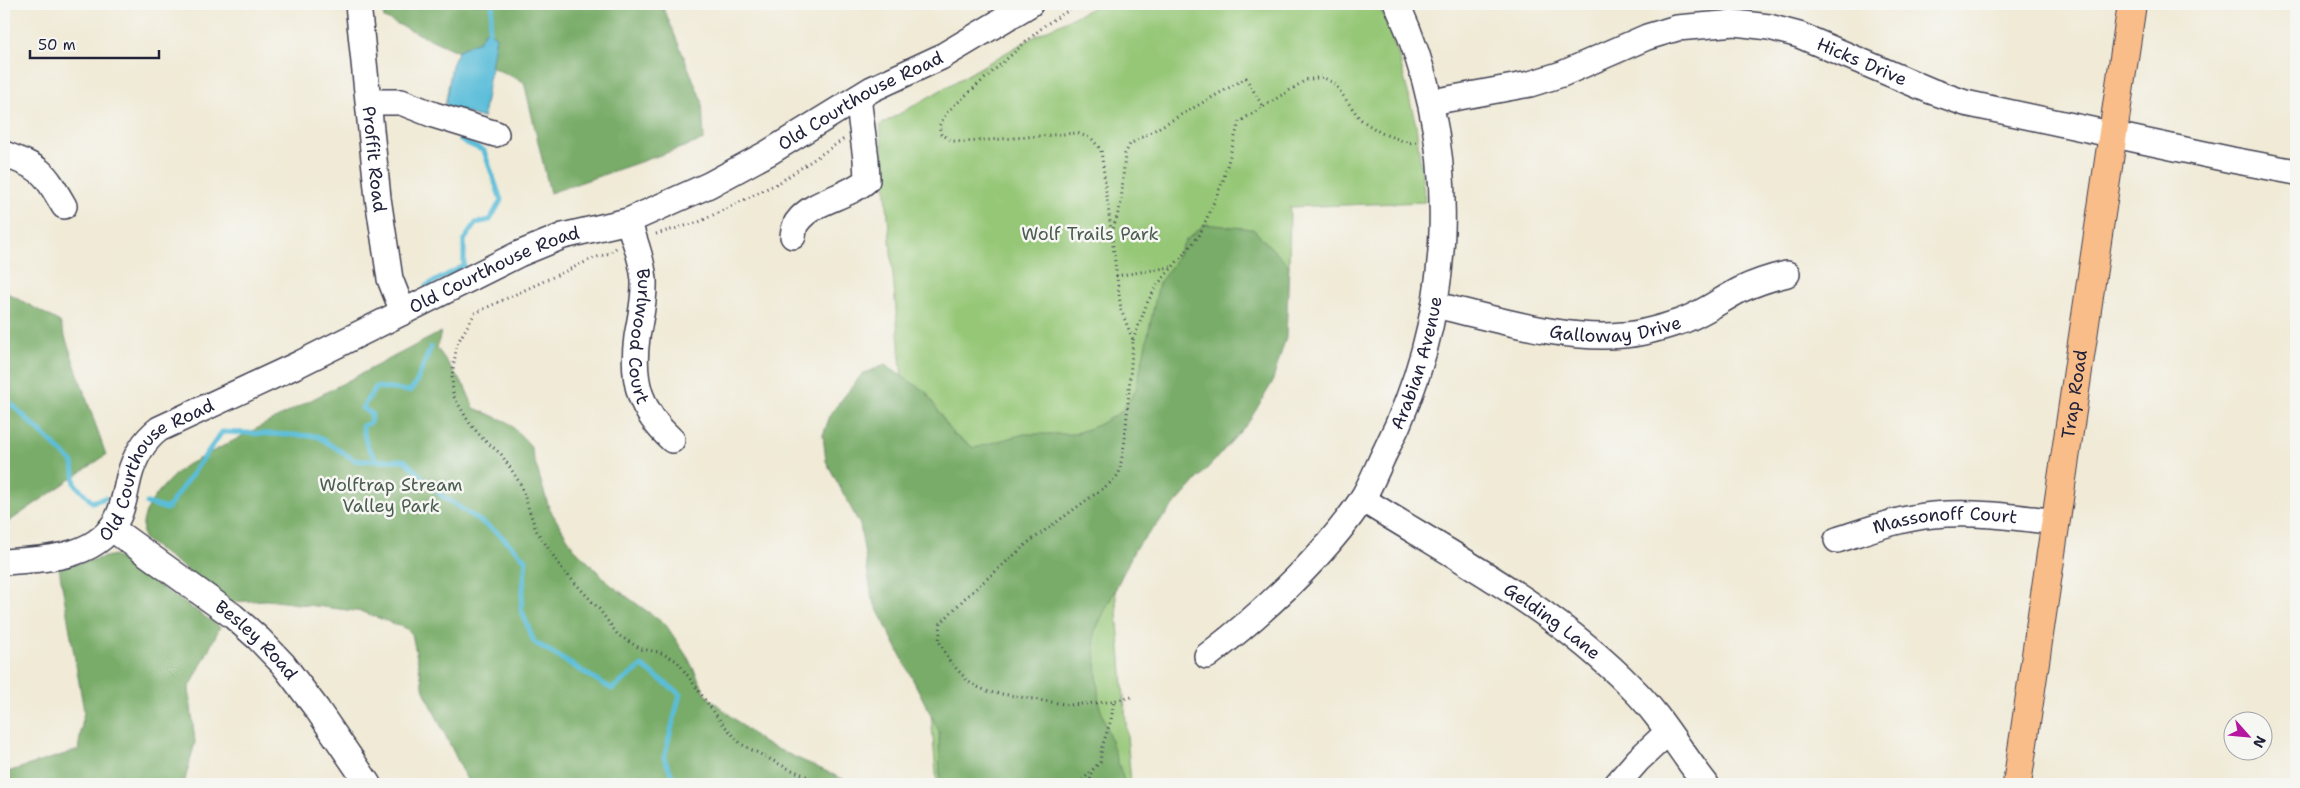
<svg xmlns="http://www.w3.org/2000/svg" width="2300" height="788" font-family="'Shantell Sans',sans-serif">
<rect width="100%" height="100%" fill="#f6f6f2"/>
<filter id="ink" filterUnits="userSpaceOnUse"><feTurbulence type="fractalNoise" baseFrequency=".02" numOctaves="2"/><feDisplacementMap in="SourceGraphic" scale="10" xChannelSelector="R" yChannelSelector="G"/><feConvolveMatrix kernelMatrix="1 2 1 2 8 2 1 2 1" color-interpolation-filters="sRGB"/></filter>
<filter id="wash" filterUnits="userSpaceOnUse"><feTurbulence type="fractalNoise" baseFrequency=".0096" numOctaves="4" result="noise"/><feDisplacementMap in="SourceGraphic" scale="20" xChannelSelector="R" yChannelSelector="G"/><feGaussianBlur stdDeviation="1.12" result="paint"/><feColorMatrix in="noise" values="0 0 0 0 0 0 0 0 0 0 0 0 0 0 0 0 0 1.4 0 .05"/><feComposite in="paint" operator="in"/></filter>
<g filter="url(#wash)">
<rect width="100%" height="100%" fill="#f0ead6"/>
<polygon fill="#96c777" stroke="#5c7459" points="1100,4 1379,4 1399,57 1416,125 1425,202 1290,207 1289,266 1110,524 1131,784 937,784 880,125 1037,35"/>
<g fill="#78ac68" stroke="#4d6752">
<polygon points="382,4 662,4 702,101 704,140 550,193 524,82 384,18"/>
<polygon points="1205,224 1253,229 1289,266 1286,337 1272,383 1248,423 1135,549 1094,633 1099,704 1125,784 940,784 939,731 872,599 860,525 826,461 823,435 831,413 862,374 885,365 926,392 953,434 974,448 1024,434 1074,434 1098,425 1121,412 1136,390 1159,283 1173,264 1185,241"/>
<polygon points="4,291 60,322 106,455 4,525"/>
<path d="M441 332 437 348 465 387 474 408 508 422 530 445 549 508 573 547 611 585 666 625 688 658 707 696 762 742 854 784H469L424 691 412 634 407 629 363 612 267 600 232 602 144 539C136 510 164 485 183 467Z"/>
<polygon points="114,555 220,627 189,689 195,742 184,784 4,784 4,773 78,750 84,711 59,568"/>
</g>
<polygon fill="#5abdd9" stroke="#3e708a" points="486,30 496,36 483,118 445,106 452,65 459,50 479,41"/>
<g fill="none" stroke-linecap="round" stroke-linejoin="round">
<g stroke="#5abdd9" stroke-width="5">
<polyline points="488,38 493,4"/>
<polyline points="426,286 464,266 464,240 476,223 490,220 501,200 484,151 460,140"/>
<polyline points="4,397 73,463 75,484 92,502 105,498"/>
<polyline points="378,461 367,446 362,426 370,423 372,414 362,408 376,387 410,391 416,383 431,347"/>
<polyline points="147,503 167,509 222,432 317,436 356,461 404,460 442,496 498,533 526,560 521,609 534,642 612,689 642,666 680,694 664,758 676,784"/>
</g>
</g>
</g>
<g filter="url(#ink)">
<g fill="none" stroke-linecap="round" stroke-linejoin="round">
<defs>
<g id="minor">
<path id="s1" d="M358 4 378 198 390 279 403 312"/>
<polyline points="369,102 401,102 434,115 496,134"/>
<path id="s2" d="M1432 102 1530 84 1562 74 1647 37 1677 28 1735 23 1769 27 1799 35 1931 91 1965 103 2232 160 2296 172"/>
<path d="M4 154C43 169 43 170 64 206"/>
<path id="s3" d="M628 221C635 241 642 260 644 280 645 300 640 319 637 337 631 381 640 411 672 440"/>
<path d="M793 236C794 231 794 225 798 221 814 200 847 198 867 180L866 159 858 98"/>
<path id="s4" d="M1435 305C1494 318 1563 341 1623 335 1642 334 1661 328 1679 322 1701 315 1719 301 1740 290 1755 283 1770 278 1787 274"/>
<path id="s5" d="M1362 499C1455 557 1555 609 1632 688 1661 716 1681 753 1706 784"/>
<path id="s6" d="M111 528 233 616 259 639 283 664 317 709 368 784"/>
<path id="s7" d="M1837 540C1868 530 1900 518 1933 515 1975 511 2015 517 2056 522"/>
<path id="s8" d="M4 562C44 559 100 559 119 515 124 503 126 489 129 477 134 458 142 442 159 429L299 364 519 254 563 236 628 221 709 185 768 153 872 89 941 57 1030 4"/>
<path id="s9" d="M1207 656C1264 612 1320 561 1361 501 1371 485 1378 466 1386 450 1456 310 1462 147 1397 4"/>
<polyline points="1617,784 1638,760 1668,732"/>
</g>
<g id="major">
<path id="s10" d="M2017 784 2132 4"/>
</g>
</defs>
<use href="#minor" stroke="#414052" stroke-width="28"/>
<use href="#major" stroke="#414052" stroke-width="30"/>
<g stroke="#414052" stroke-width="3" stroke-dasharray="1 4" stroke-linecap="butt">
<polyline points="1079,4 1045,25 947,112 939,126 941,134 953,141 964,142 1077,133 1092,139 1101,150 1121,310 1133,340 1125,440 1119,474 1109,484 1029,542 965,598 941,623 939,641 950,662 971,684 989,692 1070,705 1107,702 1132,697"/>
<polyline points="1112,233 1121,203 1125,154 1130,144 1246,78 1263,107"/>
<polyline points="656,234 699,222 780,182 844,139"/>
<polyline points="616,248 610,253 594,258 475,313 457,344 452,376 453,395 470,424 484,440 501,454 520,483 536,530 562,569 599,609 618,635 641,649 659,652 677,661 722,723 741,744 785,767 825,784"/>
<polyline points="1116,276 1171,267"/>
<polyline points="1133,340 1148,301 1159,283 1199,236 1223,181 1239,122 1306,80 1322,77 1334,83 1360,119 1381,133 1409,143 1417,142"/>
<polyline points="1079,784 1100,762 1102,747 1111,720 1114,701"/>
<polyline points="1090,784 1091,773"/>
</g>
<use href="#minor" stroke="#fff" stroke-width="25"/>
<use href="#major" stroke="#f8bd89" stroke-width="28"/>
</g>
</g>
<g text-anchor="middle" stroke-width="5" stroke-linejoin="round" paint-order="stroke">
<g font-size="18" fill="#22223b" stroke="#f6f6f2">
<text dy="6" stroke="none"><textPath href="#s2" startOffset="449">Hicks Drive</textPath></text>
<text dy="6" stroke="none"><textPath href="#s8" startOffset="1005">Old Courthouse Road</textPath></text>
<text dy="6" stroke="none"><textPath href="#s1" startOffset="156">Proffit Road</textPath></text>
<text dy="6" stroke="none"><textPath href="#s8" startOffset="600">Old Courthouse Road</textPath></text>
<text dy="6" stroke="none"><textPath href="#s4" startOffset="184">Galloway Drive</textPath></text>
<text dy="6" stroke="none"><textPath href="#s3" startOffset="118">Burlwood Court</textPath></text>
<text dy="6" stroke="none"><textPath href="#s9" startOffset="369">Arabian Avenue</textPath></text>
<text dy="6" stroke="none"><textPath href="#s10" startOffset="394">Trap Road</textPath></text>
<text dy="6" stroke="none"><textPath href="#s8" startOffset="195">Old Courthouse Road</textPath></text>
<text dy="6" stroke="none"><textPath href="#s7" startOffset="111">Massonoff Court</textPath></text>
<text dy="6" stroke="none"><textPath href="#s5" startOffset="226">Gelding Lane</textPath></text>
<text dy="6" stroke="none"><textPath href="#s6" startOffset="184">Besley Road</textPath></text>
</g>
<g font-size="18" fill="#4b5c50" stroke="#f6f6f2">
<text x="1090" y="240">Wolf Trails Park</text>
<text x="391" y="491">Wolftrap Stream<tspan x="391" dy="21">Valley Park</tspan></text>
</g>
</g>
<rect width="2300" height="788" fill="none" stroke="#f6f6f2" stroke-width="20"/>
<g transform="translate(2248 736) rotate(117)"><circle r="24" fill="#f6f6f2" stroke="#a1a1a9"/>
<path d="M0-4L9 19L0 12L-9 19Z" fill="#b5179e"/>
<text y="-8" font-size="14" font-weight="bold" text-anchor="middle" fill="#22223b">N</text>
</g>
<path d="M30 50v8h129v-8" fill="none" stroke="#22223b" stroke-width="2.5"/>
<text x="38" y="50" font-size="15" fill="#22223b" stroke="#f6f6f2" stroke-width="4" paint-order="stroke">50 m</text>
</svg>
